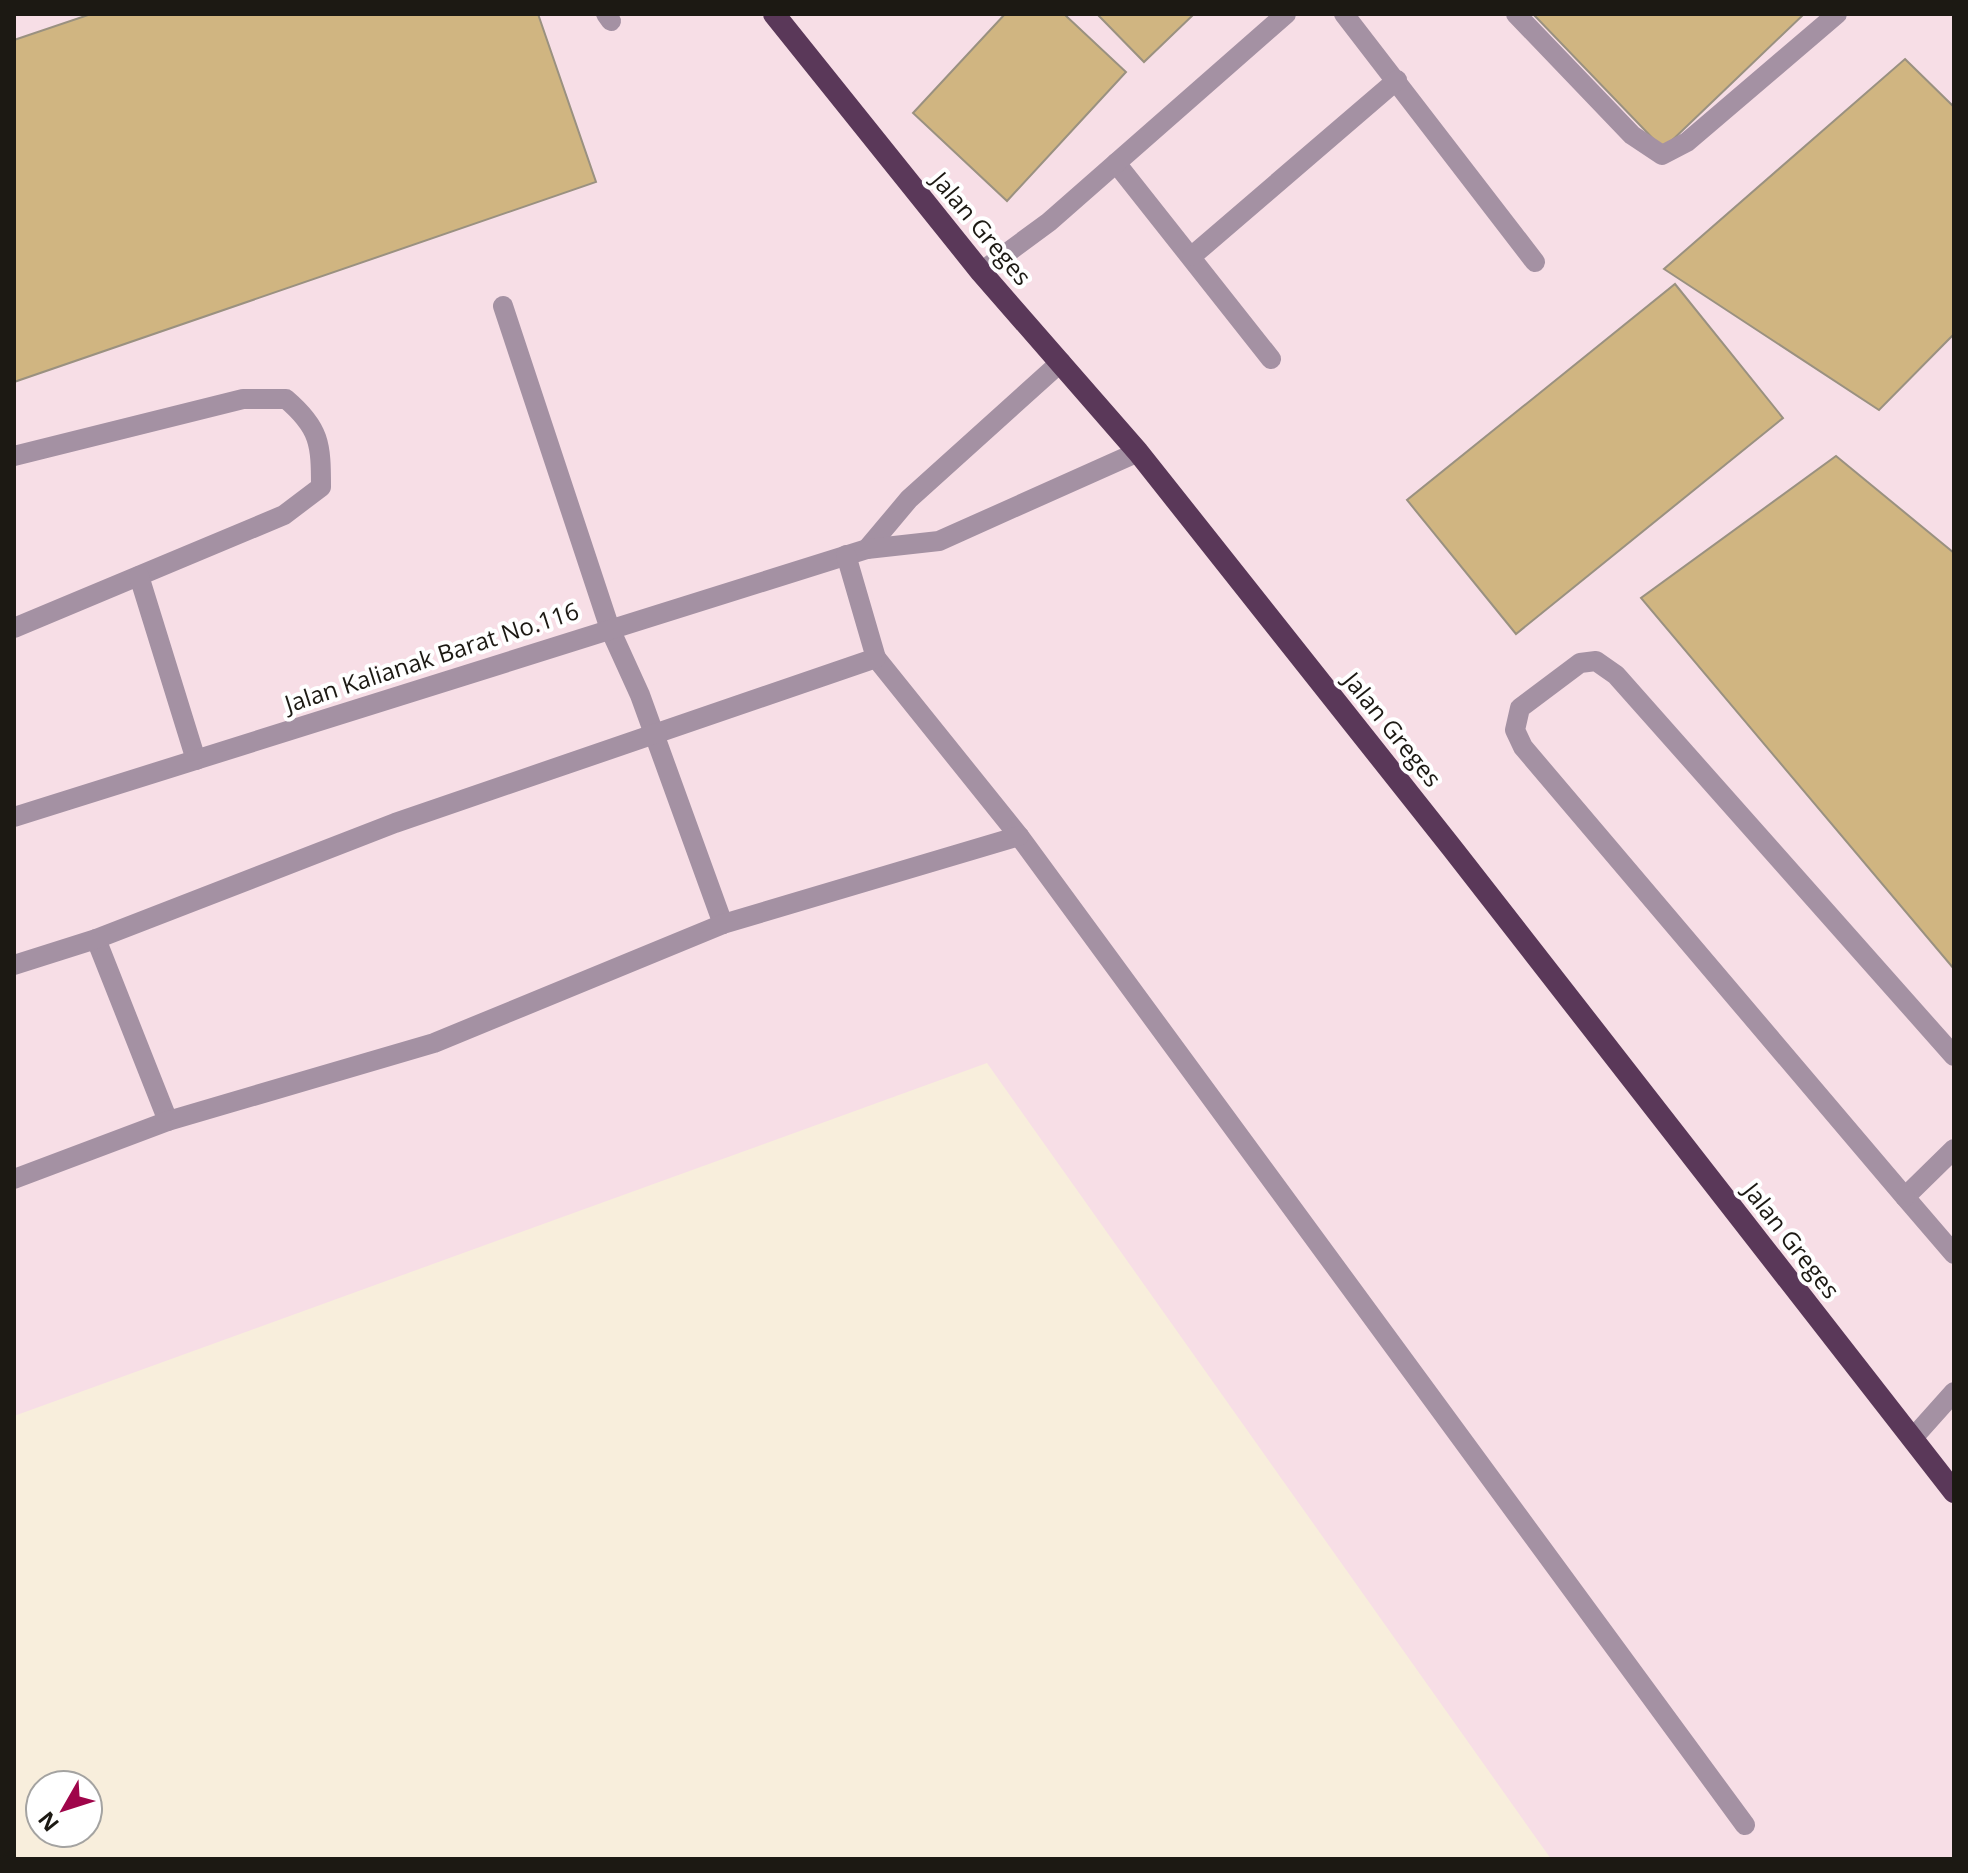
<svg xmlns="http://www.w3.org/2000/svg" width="1968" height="1873" font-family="'Open Sans',sans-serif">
<rect width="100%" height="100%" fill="#f8eedc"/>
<polygon fill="#f7dee6" points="14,14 1954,14 1954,1859 1551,1859 987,1063 14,1416"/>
<g fill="#d0b581" stroke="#9a9180" stroke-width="2">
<polygon points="91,14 538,14 596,182 14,382 14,40"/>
<polygon points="1005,14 1064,14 1126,72 1007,201 913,113"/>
<polygon points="1097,14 1194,14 1144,62"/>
<polygon points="1533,14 1804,14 1663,149"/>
<polygon points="1905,59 1954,107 1954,334 1879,410 1664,269"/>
<polygon points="1675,284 1783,418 1516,634 1407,500"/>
<polygon points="1836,456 1954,553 1954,969 1641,598"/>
</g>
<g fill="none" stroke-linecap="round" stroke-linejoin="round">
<g stroke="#a491a3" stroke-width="20">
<polyline points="606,14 611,21"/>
<polyline points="1344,14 1535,262"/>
<polyline points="1516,14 1632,135 1662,155 1687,142 1837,14"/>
<polyline points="1116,163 1271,359"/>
<polyline points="1192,256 1397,80"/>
<polyline points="981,272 1049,222 1286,14"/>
<polyline points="503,306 610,629 640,695 723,924"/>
<path d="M14 456 243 399H286C320 428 321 444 321 487L284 515 14 628"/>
<polyline points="867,549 909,499 1061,362"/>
<polyline points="139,576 196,760"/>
<polyline points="876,658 1019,836 1745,1825"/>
<polyline points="14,817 867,549 939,541 1138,452"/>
<polyline points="96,939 168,1121"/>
<polyline points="14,965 96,939 395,823 876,658 846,555"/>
<polyline points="1954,1149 1905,1197 1954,1254"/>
<polyline points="14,1179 168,1121 434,1043 723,924 1019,836"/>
<polyline points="1905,1197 1523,747 1515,730 1520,708 1580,663 1596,661 1616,675 1954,1056"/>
<polyline points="1912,1439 1954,1392"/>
</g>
<polyline stroke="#5a3859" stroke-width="22" points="774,14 981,272 1138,452 1452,848 1954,1492"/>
</g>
<g text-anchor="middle" stroke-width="8" stroke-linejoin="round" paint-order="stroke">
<g font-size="24" fill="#1c1913" stroke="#fff">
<text transform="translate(981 229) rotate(50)" y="8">Jalan Greges</text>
<text transform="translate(432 658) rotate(-18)" y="8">Jalan Kalianak Barat No.116</text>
<text transform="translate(1392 730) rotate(51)" y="8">Jalan Greges</text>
<text transform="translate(1791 1241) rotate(52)" y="8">Jalan Greges</text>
</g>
</g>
<rect width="1968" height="1873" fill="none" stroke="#1c1913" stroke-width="32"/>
<g transform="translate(64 1809) rotate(231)"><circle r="38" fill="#ffffff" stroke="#a4a3a1" stroke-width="2"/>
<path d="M0-6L14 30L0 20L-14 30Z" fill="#9f054a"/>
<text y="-12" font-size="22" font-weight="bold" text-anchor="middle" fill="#1c1913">N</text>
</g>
</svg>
